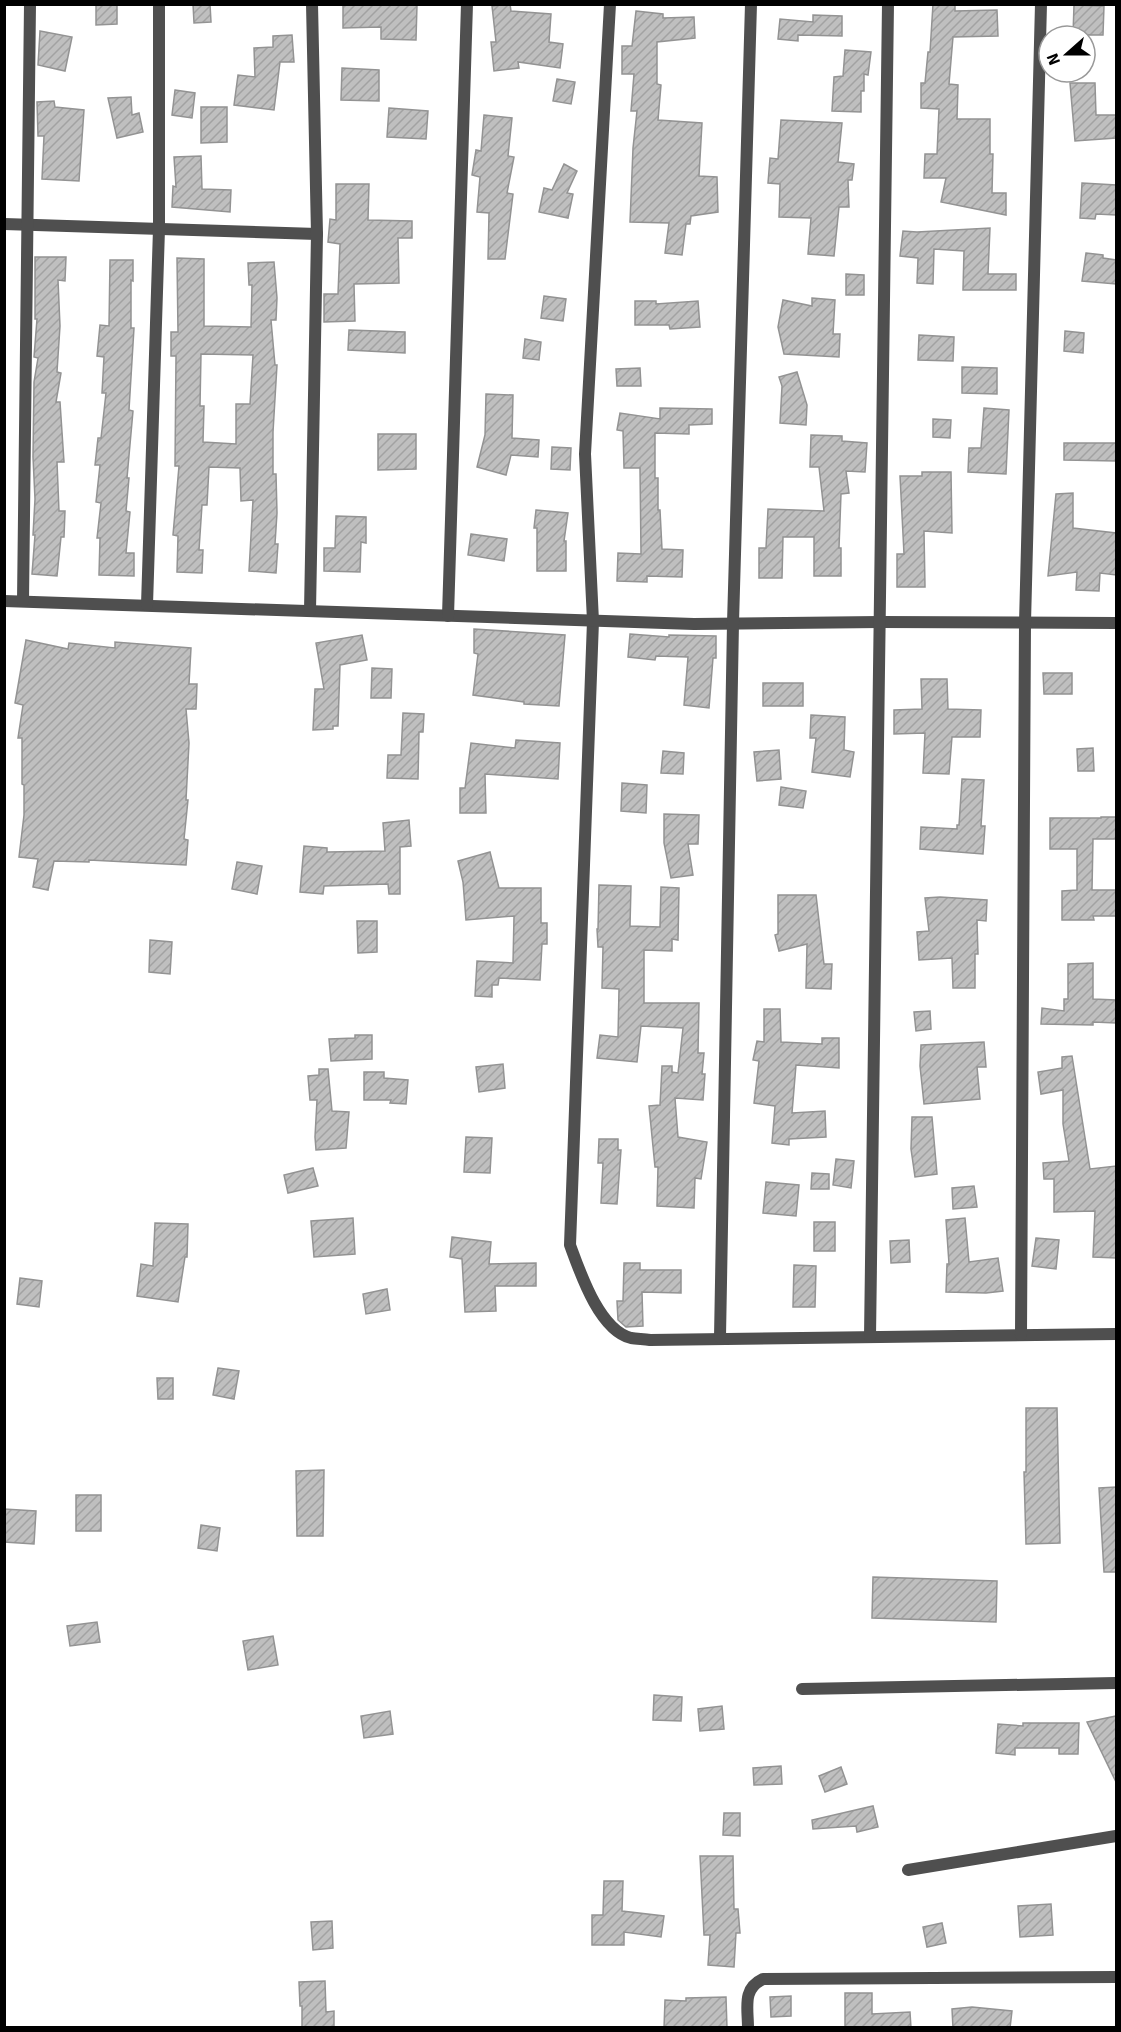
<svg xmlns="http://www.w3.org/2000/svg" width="1121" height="2032" font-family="Signika,sans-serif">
<defs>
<pattern id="building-hatch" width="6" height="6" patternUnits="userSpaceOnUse" patternTransform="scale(1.5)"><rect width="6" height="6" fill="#bfbfbf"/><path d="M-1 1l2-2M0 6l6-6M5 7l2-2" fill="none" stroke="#a2a2a2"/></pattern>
</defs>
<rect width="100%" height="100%" fill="#fff"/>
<g fill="url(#building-hatch)" stroke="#939393" stroke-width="1.5" fill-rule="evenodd">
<polygon points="96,4 117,4 117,24 96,25"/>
<polygon points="193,4 210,4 211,22 194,23"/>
<polygon points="363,4 417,5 416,40 381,39 381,27 343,28 343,5"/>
<polygon points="510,4 511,11 551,14 549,42 563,44 560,68 518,62 519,68 494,71 491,42 496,42 492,6"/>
<polygon points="933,4 955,4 955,11 997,10 998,36 953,37 949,84 958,85 957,119 990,119 990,154 993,154 992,193 1006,193 1006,215 941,202 946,178 924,178 925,154 937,154 939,109 921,108 921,83 925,83 928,52 930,52"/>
<polygon points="1074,5 1104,6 1103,35 1073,35"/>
<polygon points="636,11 663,14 663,18 694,17 695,38 657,42 657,84 661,85 658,120 702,123 699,176 717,177 718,212 691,216 690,224 686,224 682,255 665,253 669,223 630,222 633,148 637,111 631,111 634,74 622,74 622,46 632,46"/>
<polygon points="813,15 842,16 842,36 798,35 798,41 778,39 780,19 813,22"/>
<polygon points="40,31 72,37 65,71 38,65"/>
<polygon points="292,35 294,62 280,62 274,110 234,105 238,75 255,77 254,48 273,47 273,36"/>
<polygon points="845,50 871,52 868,75 864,74 864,91 861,91 861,112 832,111 834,77 843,76"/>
<polygon points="342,68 379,70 379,101 341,100"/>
<polygon points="557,79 575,82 571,104 553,101"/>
<polygon points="1070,83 1095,83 1096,115 1116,115 1116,138 1075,141"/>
<polygon points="175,90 195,93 192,118 172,115"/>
<polygon points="131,97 132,115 139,113 143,132 117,138 108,98"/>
<polygon points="54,101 55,107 84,110 79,181 42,179 44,136 38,136 37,102"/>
<polygon points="201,107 227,107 227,142 201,143"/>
<polygon points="389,108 428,111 426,139 387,137"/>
<polygon points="484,115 512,118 508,156 514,157 507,193 513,194 505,259 488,259 489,213 477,212 480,177 472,175 476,150 481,151"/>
<polygon points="781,120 842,123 838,162 854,164 852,180 848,180 849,207 839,207 834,256 808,254 811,218 779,217 780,184 768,183 770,158 778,159"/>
<polygon points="201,156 202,189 231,190 230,212 172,207 173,186 176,187 174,157"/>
<polygon points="564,164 577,171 567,193 573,194 568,218 539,212 544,188 552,190"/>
<polygon points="1082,183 1116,185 1116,215 1096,214 1095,219 1080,218"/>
<polygon points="336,184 369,184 368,220 412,221 412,238 398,238 399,283 354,284 355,321 324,322 324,294 338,294 340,244 328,242 330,219 336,220"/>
<polygon points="990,228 988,274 1016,274 1016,290 963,290 964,251 934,249 933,284 917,283 918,258 900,256 903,231 917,232"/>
<polygon points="1086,253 1103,255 1103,258 1116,260 1116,284 1082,281"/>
<polygon points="35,257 66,257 65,281 58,280 60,326 57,372 61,373 56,402 60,402 64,462 57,462 59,511 65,511 64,537 61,537 57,576 32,574 35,535 33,535 35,499 33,457 34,382 38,358 34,357 37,319 35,319"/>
<path d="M177 258 204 259V326L251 327 252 285H249L248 263 274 262 277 298 276 320H271L275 365H277L273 432V474H276L277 513 275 544H278L276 573 249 571 253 500 241 501 240 468 209 467 207 505H202L199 550H203L202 573 177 572 178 536 173 535 179 466H175L176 356H171V332H178ZM201 354 253 355 250 404H236V444L203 442 204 406H200Z"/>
<polygon points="110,260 133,260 133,281 131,280 131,328 134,328 129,410 133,411 127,478 129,478 126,511 130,512 126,553 134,553 134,576 99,575 100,538 97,538 101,503 96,502 100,465 95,465 98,438 101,438 106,393 102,393 104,357 97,356 100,325 109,326"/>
<polygon points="846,274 864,275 864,295 846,295"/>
<polygon points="544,296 566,299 563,321 541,318"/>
<polygon points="812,298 835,300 833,334 840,334 839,357 784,354 778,327 783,300 812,306"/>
<polygon points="635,301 656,301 656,304 698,301 700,327 670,329 669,325 635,325"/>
<polygon points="349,330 405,332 405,353 348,350"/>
<polygon points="1065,331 1084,333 1083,353 1064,351"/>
<polygon points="919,335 954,337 953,361 918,360"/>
<polygon points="525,339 541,342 539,360 523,358"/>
<polygon points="962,367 997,368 997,394 962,393"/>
<polygon points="640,368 641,386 617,386 616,369"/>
<polygon points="797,372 807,405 806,425 780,423 782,386 779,377"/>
<polygon points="486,394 513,395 512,438 539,440 538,457 511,455 506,475 477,467 485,435"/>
<polygon points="660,408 712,409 712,424 689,425 689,434 655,433 655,478 658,478 658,510 660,510 662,549 683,550 682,577 647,576 647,582 617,581 618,553 641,554 640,468 624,468 623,431 617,430 620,413 660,419"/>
<polygon points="984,408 1009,410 1006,474 968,472 969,448 981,448"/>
<polygon points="933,419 951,420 950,438 933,437"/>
<polygon points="378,434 416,434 416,469 378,470"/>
<polygon points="811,435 842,436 842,441 867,443 865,472 846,471 849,493 841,494 839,548 841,548 841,576 814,576 814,537 783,537 782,578 759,578 759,548 766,548 768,509 824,511 819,467 810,467"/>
<polygon points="1064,443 1116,443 1116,461 1064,460"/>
<polygon points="552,447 571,448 570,470 551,469"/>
<polygon points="922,472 951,472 952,533 924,531 925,587 897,587 897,554 904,554 900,476 922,476"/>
<polygon points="1073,493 1073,528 1116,533 1116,575 1100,573 1099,591 1076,590 1077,572 1048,576 1056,494"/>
<polygon points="536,510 568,513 564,541 566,541 566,571 537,571 537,528 534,528"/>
<polygon points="336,516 366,517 366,543 361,542 360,572 324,571 324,548 335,548"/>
<polygon points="471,534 507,539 504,561 468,555"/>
<polygon points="474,629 565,635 559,706 524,704 524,702 473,695 478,654 474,653"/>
<polygon points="630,634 669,637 669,635 716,636 716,658 713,658 709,708 684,705 688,657 656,656 655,660 628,657"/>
<polygon points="362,635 367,660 340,665 338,726 333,726 333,729 313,730 315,689 324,689 316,643"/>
<polygon points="26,640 68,649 69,643 115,648 115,642 191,648 189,684 197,684 196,709 186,709 189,743 186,800 188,800 184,839 188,840 186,865 89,860 89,862 54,861 48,890 33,887 38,859 19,857 24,815 24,785 22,784 22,738 18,738 23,705 15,703"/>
<polygon points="372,668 392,669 391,698 371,698"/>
<polygon points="1043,673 1072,673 1072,694 1044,694"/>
<polygon points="921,679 947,679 948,709 981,710 980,737 952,737 949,774 923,773 925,733 894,734 894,710 922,709"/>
<rect x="763" y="683" width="40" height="23"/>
<polygon points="403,713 424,714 423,732 419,732 418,779 387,778 388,755 401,755"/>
<polygon points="811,715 845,717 844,750 854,752 850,777 812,772 816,738 810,738"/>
<polygon points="516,740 560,743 558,779 485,774 486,813 460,813 460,788 465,788 471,743 515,748"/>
<polygon points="1093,748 1094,771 1078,771 1077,749"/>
<polygon points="779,750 781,779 757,781 754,752"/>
<polygon points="663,751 684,753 683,774 661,773"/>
<polygon points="962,779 984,780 981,826 985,826 983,854 920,849 921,827 957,829 957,825 959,825"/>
<polygon points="622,783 647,785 646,813 621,811"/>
<polygon points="781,787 806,791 803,808 779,805"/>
<polygon points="664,814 699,815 698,844 688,844 693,875 671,878 664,843"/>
<polygon points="1101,817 1116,817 1116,839 1093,839 1092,890 1116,890 1116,916 1093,916 1094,920 1062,920 1062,891 1077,890 1077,849 1050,849 1050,818 1101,818"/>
<polygon points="409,820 411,846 400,847 400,894 389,894 388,884 324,886 323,894 300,892 304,846 327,848 327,852 385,851 383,823"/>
<polygon points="490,852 499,888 541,888 541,923 547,923 547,944 542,944 540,980 499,978 498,985 492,985 492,997 475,996 477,961 513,963 514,916 466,920 463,882 458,861"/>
<polygon points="237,862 262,866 257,894 232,889"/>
<polygon points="599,885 631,886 630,926 660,927 661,887 679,888 678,940 672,939 672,951 644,950 644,1003 699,1003 698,1053 704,1053 702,1074 705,1074 703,1100 675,1098 678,1137 707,1142 701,1179 695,1178 694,1208 657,1206 658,1167 655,1167 649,1106 660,1105 662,1066 672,1066 672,1072 678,1073 683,1028 641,1026 637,1062 597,1058 600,1035 618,1037 619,989 602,988 603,947 598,947 597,929 598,929"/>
<polygon points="778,895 816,895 824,964 832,964 831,989 806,988 807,944 779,951 775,935 778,934"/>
<polygon points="940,897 987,900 986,921 977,920 978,954 975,954 975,988 953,988 952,958 919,960 917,932 929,931 925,898"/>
<polygon points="357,921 377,921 377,952 358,953"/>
<polygon points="150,940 172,942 170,974 149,972"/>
<polygon points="1093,963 1093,999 1116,1000 1116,1023 1093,1022 1093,1025 1041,1024 1042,1008 1064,1011 1064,999 1068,999 1068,964"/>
<polygon points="764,1009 780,1009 781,1042 822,1044 822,1038 839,1038 839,1068 796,1065 792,1113 825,1111 826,1137 789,1139 789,1145 772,1143 775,1106 754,1103 759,1061 753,1060 757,1041 764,1042"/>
<polygon points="930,1011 931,1029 916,1031 914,1012"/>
<polygon points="355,1035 372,1035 372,1059 331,1061 329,1039 355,1038"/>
<polygon points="984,1042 986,1067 977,1067 980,1099 924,1104 920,1066 921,1045"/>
<polygon points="1072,1056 1090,1169 1116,1166 1116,1258 1093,1257 1095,1211 1054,1212 1054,1179 1044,1179 1043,1163 1069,1161 1063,1124 1063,1090 1041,1094 1038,1072 1062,1068 1062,1057"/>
<polygon points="503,1064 505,1088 479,1092 476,1067"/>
<polygon points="319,1069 328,1069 332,1111 349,1112 346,1148 316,1150 315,1137 317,1100 310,1100 308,1076 319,1075"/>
<polygon points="364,1072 384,1072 384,1078 408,1080 406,1104 390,1103 391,1100 364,1100"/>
<polygon points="912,1117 932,1117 937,1174 915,1177 911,1149"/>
<polygon points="466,1137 492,1138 490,1173 464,1172"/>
<polygon points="599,1139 618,1139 618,1150 621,1150 617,1204 601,1203 603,1163 598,1163"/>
<polygon points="836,1159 854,1161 851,1188 833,1185"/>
<polygon points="313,1168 318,1186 288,1193 284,1175"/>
<polygon points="812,1173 829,1174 829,1189 811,1189"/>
<polygon points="766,1182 799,1185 796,1216 763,1213"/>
<polygon points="974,1186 977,1207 953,1209 952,1188"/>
<polygon points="353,1218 355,1254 314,1257 311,1221"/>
<polygon points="965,1218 969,1262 998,1258 1003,1291 986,1293 946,1292 947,1264 949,1264 946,1220"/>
<rect x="814" y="1222" width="21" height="29"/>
<polygon points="155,1223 188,1224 187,1257 185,1257 178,1302 137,1296 141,1264 153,1266"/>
<polygon points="452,1237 491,1242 489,1264 536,1263 536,1286 495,1286 496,1311 465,1312 462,1259 450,1257"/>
<polygon points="1036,1238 1059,1240 1056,1269 1032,1266"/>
<polygon points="909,1240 910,1262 891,1263 890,1241"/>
<polygon points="624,1263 640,1263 640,1270 681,1270 681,1293 642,1292 643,1326 626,1327 618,1320 617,1301 623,1301"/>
<polygon points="794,1265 816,1266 815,1307 793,1307"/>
<polygon points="20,1278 42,1281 39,1307 17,1304"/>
<polygon points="387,1289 390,1310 366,1314 363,1294"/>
<polygon points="218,1368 239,1371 234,1399 213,1395"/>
<polygon points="157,1378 173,1378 173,1399 158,1399"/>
<polygon points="1026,1408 1057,1408 1060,1543 1026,1544 1024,1472 1026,1472"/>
<polygon points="324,1470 323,1536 297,1536 296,1471"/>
<polygon points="1116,1487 1116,1572 1104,1572 1099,1488"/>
<rect x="76" y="1495" width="25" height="36"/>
<polygon points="4,1509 36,1511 34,1544 4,1542"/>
<polygon points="201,1525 220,1528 217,1551 198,1548"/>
<polygon points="873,1577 997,1581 996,1622 872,1618"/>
<polygon points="97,1622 100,1642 70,1646 67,1626"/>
<polygon points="273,1636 278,1665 248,1670 243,1641"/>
<polygon points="654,1695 682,1697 681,1721 653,1720"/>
<polygon points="722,1706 724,1729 700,1731 698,1709"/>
<polygon points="390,1711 393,1734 364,1738 361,1716"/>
<polygon points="1116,1716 1116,1782 1087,1722"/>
<polygon points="1023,1723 1079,1723 1078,1754 1059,1754 1059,1748 1015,1748 1015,1755 996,1753 998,1724 1023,1726"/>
<polygon points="781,1766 782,1784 754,1785 753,1768"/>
<polygon points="841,1767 847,1784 825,1792 819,1776"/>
<polygon points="873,1806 878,1827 857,1832 856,1826 813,1829 812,1820"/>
<polygon points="724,1813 740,1813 740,1836 723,1835"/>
<polygon points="700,1856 733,1856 734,1909 738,1909 740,1933 736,1933 734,1967 708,1965 710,1935 704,1935"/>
<polygon points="604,1881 623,1881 622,1911 664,1916 661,1937 624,1932 624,1945 592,1945 592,1915 603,1915"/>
<polygon points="1051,1904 1053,1935 1020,1937 1018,1906"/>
<polygon points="332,1921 333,1948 313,1950 311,1922"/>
<polygon points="942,1923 946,1943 927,1947 923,1927"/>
<polygon points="325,1981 326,2012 334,2011 334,2028 302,2028 302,2006 300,2006 299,1982"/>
<polygon points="845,1993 872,1993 872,2014 910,2012 911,2028 845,2028"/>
<polygon points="791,1996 791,2016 771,2017 770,1997"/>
<polygon points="726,1997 727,2028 664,2028 665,2000 686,2001 686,1998"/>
<polygon points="972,2007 1012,2011 1010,2028 953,2028 952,2009"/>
</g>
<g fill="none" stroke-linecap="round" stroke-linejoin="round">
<g stroke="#4f4f4f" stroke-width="12">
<path d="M610 4 585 454 593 621 570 1245C580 1272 599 1330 631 1338 637 1339 644 1339 650 1340L1116 1334"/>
<polyline points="4,224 317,234"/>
<polyline points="4,601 694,624 880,622 1116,623"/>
<polyline points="23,601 30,4"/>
<polyline points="147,605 159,229 159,4"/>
<polyline points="310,611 317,234 312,4"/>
<polyline points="448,616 467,4"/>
<polyline points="1021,1335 1025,623 1041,4"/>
<polyline points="720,1337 733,623 751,4"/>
<polyline points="870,1337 888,4"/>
<polyline points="802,1689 1116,1683"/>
<polyline points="908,1870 1116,1836"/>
<path d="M748 2028C748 2007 742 1989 763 1979L1116 1977"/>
</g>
</g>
<rect width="1121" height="2032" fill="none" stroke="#000000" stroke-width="12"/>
<g transform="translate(1067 54) rotate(249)"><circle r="28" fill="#ffffff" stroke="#999999" stroke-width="1.5"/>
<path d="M0-4.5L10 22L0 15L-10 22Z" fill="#000000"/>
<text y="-9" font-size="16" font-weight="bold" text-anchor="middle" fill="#000000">N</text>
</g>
</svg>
